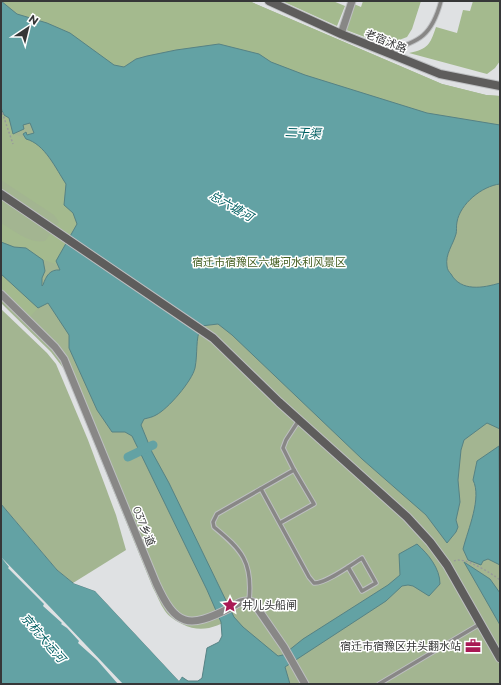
<svg xmlns="http://www.w3.org/2000/svg" width="501" height="685" font-family="Montserrat,'Noto Sans SC',sans-serif">
<rect width="100%" height="100%" fill="#dfe1e3"/>
<g fill="#a3b591">
<path d="M1 1H249L442 84 486 95 500 96V684H278L234 617C216 627 202 634 182 624 176 621 168 616 165 611 160 604 157 595 153 588L64 369 51 352 1 303Z"/>
<polygon points="1,309 47,353 56,364 88,440 116,515 126,550 73,583 57,570 1,504"/>
</g>
<g fill="#a4ba8e">
<polygon points="3,1 249,1 442,84 486,95 500,96 500,125 427,113 305,75 271,62 259,54 176,50 136,59 124,67 114,65 70,33 17,14"/>
<polygon points="282,1 333,1 345,6 337,26"/>
<polygon points="363,1 421,1 412,29 407,37 386,45 346,30 354,4 361,7"/>
<path d="M473 1H500V61L495 68 487 74 409 53C428 49 430 45 436 27L457 33 463 10 470 11Z"/>
<path d="M1 108 4 115 9 118 13 134 34 141 42 149 66 184 64 205 73 213 77 224 56 261V264L43 260 26 248 14 247 1 242V223C15 231 29 244 45 241L59 222 54 215 1 180Z"/>
<polygon points="1,274 38,308 30,317 1,288"/>
</g>
<g fill="#63a2a4" stroke="#568284">
<path d="M1 1 17 14 47 23 70 33 114 65 124 67 136 59 147 56 176 50 219 44 259 54 271 62 305 75 427 113 500 125V184C482 186 460 204 457 222 456 226 457 231 456 234 453 245 445 254 447 266 447 269 449 272 451 274 461 292 483 288 500 283V429L487 423 464 440 461 450 458 480 460 502 456 520 458 527 456 532 447 543 426 515 362 459 232 335 218 324 201 326C195 340 198 353 195 368 192 381 168 409 156 415 153 417 148 418 144 419L141 425 152 452 169 483 234 617 243 627 278 656 283 655 303 639 388 585 400 575 399 554 417 544C428 554 440 568 440 584L429 596 413 586 408 585 402 586 386 601 285 667 290 684H1V504L57 570 73 583 95 591 179 681 182 677 188 681H198L202 678 207 648 219 642 222 636 221 622 207 590 132 436 125 432H112L97 410 69 348V335L48 303 38 308 1 274V242L14 247 26 248 43 260 45 271 42 278V286L43 285C46 276 50 269 60 270L56 261 77 224 73 213 64 205 66 184C56 169 45 144 26 139L23 134 26 132 27 135 34 133 30 123 23 125 24 129 13 134 9 118 4 115 1 108Z"/>
<path d="M499 446 500 565 488 559 483 561 481 565 468 560 463 549C468 529 482 498 473 480L477 461Z"/>
<polygon points="464,562 490,579 500,593 500,625"/>
</g>
<g fill="#dfe1e3">
<polygon points="1,557 47,604 123,684 118,684 97,660 78,643 79,641 67,628 61,624 62,623 43,606 44,604 8,568 9,567"/>
<polygon points="75,582 96,589 179,678 183,675 179,681 95,591 73,583"/>
</g>
<g fill="none" stroke-linecap="round" stroke-linejoin="round">
<polyline stroke="#63a2a4" stroke-width="9" points="128,457 153,445"/>
<defs>
<g id="lane">
<path d="M387 51C420 42 432 35 441 1"/>
<path d="M261 489 309 577 314 583C325 584 351 565 362 558L376 583 362 591 348 567"/>
<polyline points="280,523 314,504 294,470"/>
<path d="M249 601C253 562 242 550 214 527L213 522 217 514 294 470 283 448 286 440 299 420"/>
<polyline points="379,684 480,624"/>
</g>
<g id="street">
<polyline points="341,34 352,1"/>
<path d="M1 294 55 347 64 359 156 583C176 627 188 629 230 608 238 603 244 599 253 602L284 647 305 684"/>
</g>
<g id="secondary">
<polyline points="269,1 341,34 440,74 500,86"/>
<polyline points="1,194 213,338 279,402 407,517 430,542 447,565 500,658"/>
</g>
</defs>
<use href="#lane" stroke="#bdbfc1" stroke-width="5.5"/>
<use href="#street" stroke="#bdbfc1" stroke-width="9"/>
<use href="#secondary" stroke="#bdbfc1" stroke-width="10"/>
<g stroke="#989a9b" stroke-width="1.5" stroke-dasharray="2 2" stroke-linecap="butt">
<polyline points="1,109 13,144"/>
<path d="M454 561C464 556 491 573 500 580"/>
</g>
<use href="#lane" stroke="#888786" stroke-width="3.5"/>
<use href="#street" stroke="#888786" stroke-width="7"/>
<use href="#secondary" stroke="#5e5d5c" stroke-width="8"/>
</g>
<defs>
<symbol id="sight-bare" viewBox="-9 -9 18 18"><path d="M0-6L1.8-2.2L6-1.7L2.9 1.2L3.7 5.4L0 3.3L-3.7 5.4L-2.9 1.2L-6-1.7L-1.8-2.2Z" fill="#a91954" stroke="#fff" stroke-width="2.5" paint-order="stroke"/></symbol>
<symbol id="office-bare" viewBox="-9 -9 18 18"><path d="M-6-3h4V-5.5h4V-3h4V5H-6ZM-1-4.5V-3h2v-1.5ZM-6 0V1H6V0Z" fill="#a91954" stroke="#fff" stroke-width="2.5" paint-order="stroke"/></symbol>
</defs>
<g fill-rule="evenodd">
<use href="#sight-bare" x="219" y="594" width="22" height="22"/>
<use href="#office-bare" x="462" y="635" width="22" height="22"/>
</g>
<g text-anchor="middle" stroke-width="3" stroke-linejoin="round" paint-order="stroke">
<g font-size="11" fill="#363738" stroke="#fff">
<text transform="translate(386 41) rotate(22)" y="4">老宿沭路</text>
<text transform="translate(144 526) rotate(68)" y="4">037乡道</text>
</g>
<g font-size="11" fill="#445f21" stroke="#fff">
<text x="269" y="266">宿迁市宿豫区六塘河水利风景区</text>
</g>
<g font-size="11" fill="#363738" stroke="#fff" text-anchor="start">
<text x="242" y="609">井儿头船闸</text>
<text x="461" y="650" text-anchor="end">宿迁市宿豫区井头翻水站</text>
</g>
<g font-size="12" font-style="italic" fill="#005f62" stroke="#fff">
<text transform="translate(303 133) rotate(2)" y="4">二干渠</text>
<text transform="translate(231 206) rotate(30)" y="4">总六塘河</text>
<text transform="translate(43 638) rotate(49)" y="4">京杭大运河</text>
</g>
</g>
<rect width="501" height="685" fill="none" stroke="#363738" stroke-width="4"/>
<g transform="translate(28 28) rotate(35)" stroke="#ffffff" stroke-width="3" paint-order="stroke">
<path d="M0-3L7 15L0 10L-7 15Z" fill="#363738"/>
<text y="-6" font-size="11" font-weight="bold" text-anchor="middle" fill="#363738">N</text>
</g>
</svg>
